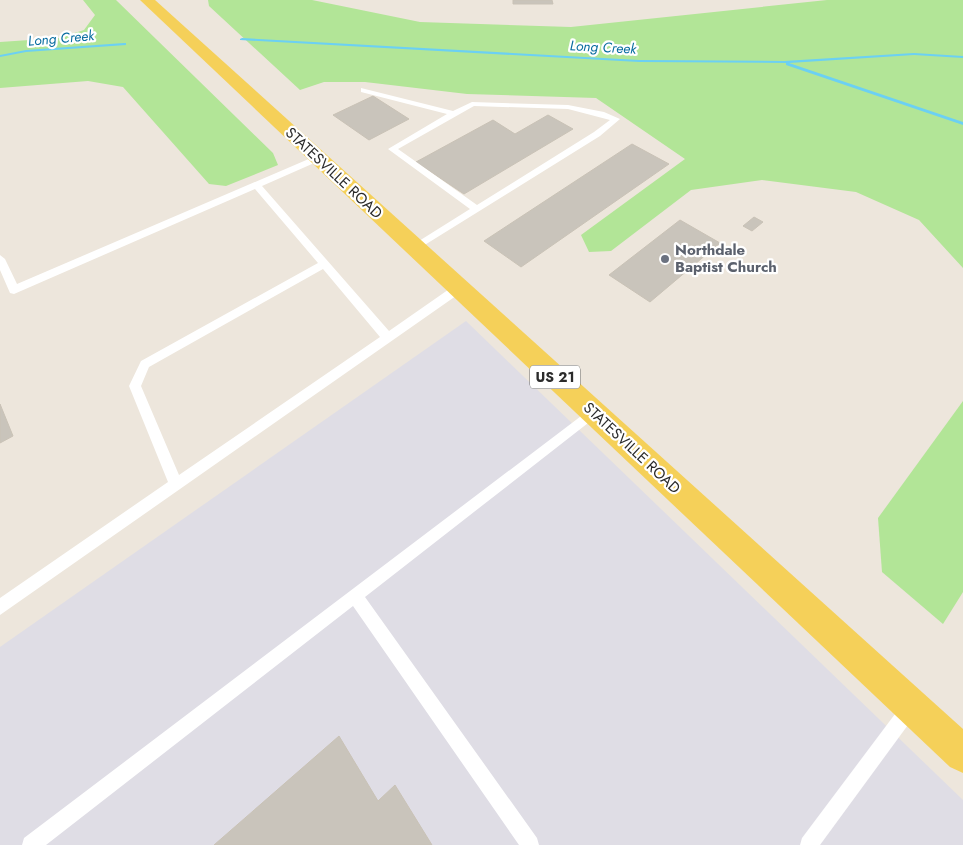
<svg xmlns="http://www.w3.org/2000/svg" width="963" height="845" font-family="Jost,sans-serif">
<rect width="100%" height="100%" fill="#ede6dc"/>
<polygon fill="#dfdde5" points="466,321 963,800 963,845 0,845 0,647"/>
<g fill="#b2e597">
<polygon points="83,0 116,0 273,153 278,165 226,186 209,184 123,87 88,81 0,88 0,42 59,38 84,30 95,15"/>
<polygon points="208,0 312,0 420,22 571,27 827,0 963,0 963,268 919,220 856,192 762,180 691,190 611,251 589,252 581,235 685,159 596,98 467,94 365,82 324,82 300,90 209,6"/>
<polygon points="963,401 963,592 943,624 882,572 878,518"/>
</g>
<g fill="none" stroke-linecap="round" stroke-linejoin="round">
<g fill="#6cd0f3" fill-rule="evenodd">
<polygon points="242,38 639,60 784,61 914,53 963,56 963,58 914,55 789,63 963,122 963,125 786,65 786,63 639,62 240,40 240,39"/>
<polygon points="124,43 126,43 126,45 26,52 0,57 0,55 26,50"/>
</g>
</g>
<g fill="#c9c4bb" stroke="#c9c2b6">
<polygon points="513,0 552,0 553,4 513,4"/>
<polygon points="373,96 409,119 369,140 333,115"/>
<polygon points="548,115 573,129 464,194 416,162 493,120 515,134"/>
<polygon points="632,144 669,164 521,267 484,241"/>
<polygon points="754,217 763,222 752,231 743,226"/>
<polygon points="680,220 720,243 650,302 609,275"/>
<polygon points="0,404 13,436 0,443"/>
<polygon points="339,736 378,801 395,785 432,845 214,845"/>
</g>
<g fill="none" stroke-linecap="round" stroke-linejoin="round">
<g fill="#fff" fill-rule="evenodd">
<path d="M361 88 453 111 472 102 568 105 604 112 620 119 600 136 415 251 411 250V246L470 209 388 149 447 114 361 92ZM474 106 568 109 610 120 594 132 477 205 398 149Z"/>
<path d="M318 155 321 156V160L262 186 389 331 455 285H463L464 288 463 291 0 615V598L168 482 129 386 141 361 318 263 255 189 14 294 10 293 0 270V255L5 259 17 284ZM323 269 380 337 179 475 141 386 149 367Z"/>
<polygon points="593,407 597,408 599,412 597,416 365,597 537,838 539,845 519,845 353,606 46,845 22,845 24,838"/>
<polygon points="910,700 916,702 918,708 916,714 820,845 800,845 802,838 904,702"/>
</g>
<polygon fill="#f5d059" fill-rule="evenodd" points="140,0 155,0 963,729 963,773 950,767"/>
</g>
<circle fill="#6b7280" stroke="#fff" stroke-width="2" cx="665" cy="259" r="5"/>
<g text-anchor="middle" stroke-width="4.5" stroke-linejoin="round" paint-order="stroke">
<g font-size="14" font-style="italic" fill="#096da0" stroke="#fff">
<text transform="translate(61 38) rotate(-5)" y="5">Long Creek</text>
<text transform="translate(603 47) rotate(3)" y="5">Long Creek</text>
</g>
<rect fill="#fff" stroke="#6b6b6b" stroke-width="1" x="530" y="365.5" width="50" height="23" rx="4"/>
<g font-size="14" font-weight="bold" fill="#2b2b2b">
<text x="555" y="382">US 21</text>
</g>
<g font-size="15" fill="#2b2b2b" stroke="#fff">
<text transform="translate(334 173) rotate(43)" y="5">STATESVILLE ROAD</text>
<text transform="translate(632 448) rotate(43)" y="5">STATESVILLE ROAD</text>
</g>
<g font-size="15" font-weight="bold" fill="#5b616d" stroke="#fff" text-anchor="start">
<text x="675" y="255">Northdale<tspan x="675" dy="17">Baptist Church</tspan></text>
</g>
</g>
</svg>
